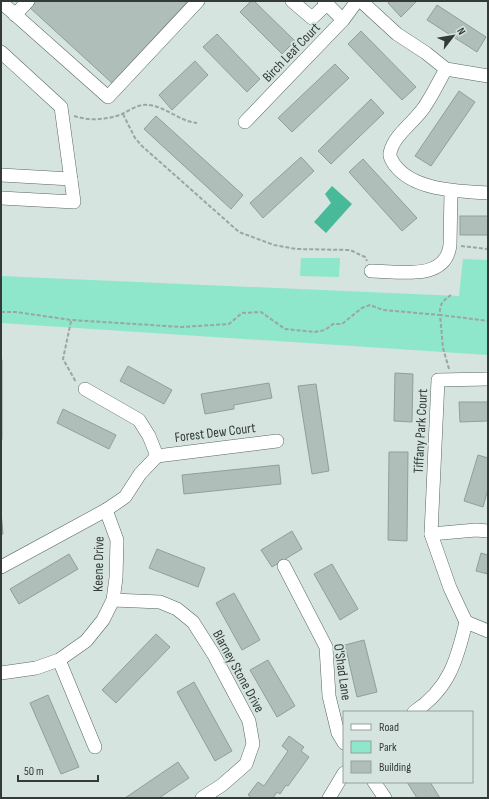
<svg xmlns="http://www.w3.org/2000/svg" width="489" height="799" font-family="'Sofia Sans Condensed',sans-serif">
<rect width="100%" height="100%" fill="#d5e4de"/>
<g fill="#8ee7ca">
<polygon points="301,258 340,258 339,277 300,276"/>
<polygon points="463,259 488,260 488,355 1,323 1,276 459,296"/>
</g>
<polygon fill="#48b999" points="332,186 352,204 326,233 314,222 331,203 325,194"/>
<g fill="#b0beb9" stroke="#919f9a">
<polygon points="33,1 188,1 112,83 28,6"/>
<polygon points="251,1 254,1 295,41 282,54 240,12"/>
<polygon points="390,1 417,1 401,17 388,3"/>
<polygon points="437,5 486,37 477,52 427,20"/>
<polygon points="361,31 416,87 402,100 348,44"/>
<polygon points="217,34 260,79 247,92 203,47"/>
<polygon points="195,61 208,75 172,110 159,95"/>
<polygon points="335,64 349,78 292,132 278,118"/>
<polygon points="459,91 475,102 431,166 415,156"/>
<polygon points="371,99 384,113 331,164 318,151"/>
<polygon points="156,116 243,195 231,209 144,129"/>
<polygon points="301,157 314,171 263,218 250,203"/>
<polygon points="363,159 417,218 402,231 349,172"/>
<rect x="460" y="216" width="28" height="19"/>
<rect x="1" y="360" width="1" height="79"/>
<polygon points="128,366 172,390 164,404 120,381"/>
<polygon points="395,373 413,374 412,422 394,421"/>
<polygon points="269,383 272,398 234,405 234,409 205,414 201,394"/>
<polygon points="316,384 329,471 312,474 298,386"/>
<polygon points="459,402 488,402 488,421 460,422"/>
<polygon points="63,409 116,435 109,449 57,423"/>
<polygon points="389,452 408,452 407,541 388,540"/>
<polygon points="478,455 488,458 488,489 483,507 464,501"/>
<polygon points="279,465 281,484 184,494 182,475"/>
<polygon points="1,512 3,534 1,535"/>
<polygon points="292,531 302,549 272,567 261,550"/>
<polygon points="157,549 205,568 198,587 149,568"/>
<polygon points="481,553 488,555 488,574 476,571"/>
<polygon points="69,554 78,569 19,604 10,589"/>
<polygon points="332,564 358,609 340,620 314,574"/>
<polygon points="234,593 260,640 242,650 216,603"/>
<polygon points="156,634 170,647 116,703 102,690"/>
<polygon points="364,640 377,692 357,697 345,645"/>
<polygon points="268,660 295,706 277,717 250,670"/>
<polygon points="194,682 232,751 215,761 177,692"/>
<polygon points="48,695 79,767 61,774 30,703"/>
<polygon points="289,736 304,747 301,751 309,757 288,786 286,785 280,794 277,792 273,798 252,798 248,795 258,782 264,786 288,751 282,746"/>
<polygon points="178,762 189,778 159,798 125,798"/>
<polygon points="407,782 430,782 440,798 417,798"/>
</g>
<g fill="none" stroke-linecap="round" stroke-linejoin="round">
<defs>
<g id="minor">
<polyline points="292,1 312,18 327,4"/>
<polyline points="324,1 343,20"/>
<polyline points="361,1 397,34 426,53 446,69 488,76"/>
<polyline points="1,2 108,97 198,1"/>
<polyline points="15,15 28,1"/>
<polyline points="1,52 61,107 74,202 1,198"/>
<path d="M446 69C439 81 433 94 425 106 415 122 394 134 390 153 389 157 392 160 394 164 413 191 459 191 488 193"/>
<polyline points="245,122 343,20 357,1"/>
<polyline points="1,175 71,179"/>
<path d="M371 271C398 271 446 282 450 245L451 191"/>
<polyline points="85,389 139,420 149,436 157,456"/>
<polyline points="157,456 277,441"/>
<polyline points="431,534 476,530 488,531"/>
<polyline points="284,566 326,647 329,696 338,733 344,743"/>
<polyline points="1,567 106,510"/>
<polyline points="113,600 160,602 177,609 193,622 214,655 249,721 253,744 246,764 222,785 202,798"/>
<polyline points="466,622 450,588 431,534 438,380 488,379"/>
<polyline points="466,622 488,631"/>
<polyline points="59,660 95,747"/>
<polyline points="1,673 36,668 59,660 86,641 103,620 113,600 116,578 117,540 106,510 125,497 140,474 157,456"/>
<path d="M414 712C449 689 457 660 466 622"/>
<polyline points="374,782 385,798"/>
<polyline points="329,798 344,773"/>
</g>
</defs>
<use href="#minor" stroke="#596661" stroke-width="14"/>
<g stroke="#9aa6a2" stroke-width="2" stroke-dasharray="4 2" stroke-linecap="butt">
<polyline points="123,114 135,138 142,146 239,232 274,245 296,249 350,250 365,257 367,261"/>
<path d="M74 116C89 121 107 120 122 114 128 111 136 106 142 105 163 103 177 121 197 123"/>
<polyline points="461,246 488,249"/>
<path d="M1 312H16L71 320 182 327 229 324 242 313 261 312 285 329 315 332 325 330 333 324H342L362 308 370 305 383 310 440 315C439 304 443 301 451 295"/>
<polyline points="71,321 63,359 76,382"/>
<polyline points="449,369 443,348 440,315 488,321"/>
</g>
<use href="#minor" stroke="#fff" stroke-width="13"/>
</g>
<g text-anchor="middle" stroke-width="4" stroke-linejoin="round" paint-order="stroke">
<g font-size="14" fill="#343a38" stroke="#d5e4de">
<text transform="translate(291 52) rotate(-46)" y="5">Birch Leaf Court</text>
<text transform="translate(420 431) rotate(-87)" y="5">Tiffany Park Court</text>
<text transform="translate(215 432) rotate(-7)" y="5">Forest Dew Court</text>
<text transform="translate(98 564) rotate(-89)" y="5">Keene Drive</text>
<text transform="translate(239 671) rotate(61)" y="5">Blarney Stone Drive</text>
<text transform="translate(343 672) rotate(82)" y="5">O'Shad Lane</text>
</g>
</g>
<rect width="489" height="799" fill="none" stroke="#343a38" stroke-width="4"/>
<rect x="343" y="711" width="130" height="72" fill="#d5e4de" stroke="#95a09c"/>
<rect x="351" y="724" width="20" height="6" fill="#ffffff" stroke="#95a09c"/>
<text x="379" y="731" font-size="12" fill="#343a38">Road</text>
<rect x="351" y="741" width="20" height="12" fill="#8ee7ca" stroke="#95a09c"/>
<text x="379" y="751" font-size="12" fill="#343a38">Park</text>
<rect x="351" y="761" width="20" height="12" fill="#b0beb9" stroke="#95a09c"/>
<text x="379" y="771" font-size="12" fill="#343a38">Building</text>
<g transform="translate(453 36) rotate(59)" stroke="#d5e4de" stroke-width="3" paint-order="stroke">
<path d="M0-3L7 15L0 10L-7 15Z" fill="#343a38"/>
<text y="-6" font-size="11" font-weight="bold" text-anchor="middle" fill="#343a38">N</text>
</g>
<path d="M18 775v6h80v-6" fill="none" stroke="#343a38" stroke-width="2"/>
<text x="24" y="775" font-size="12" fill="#343a38" stroke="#d5e4de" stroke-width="3" paint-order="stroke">50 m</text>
</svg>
